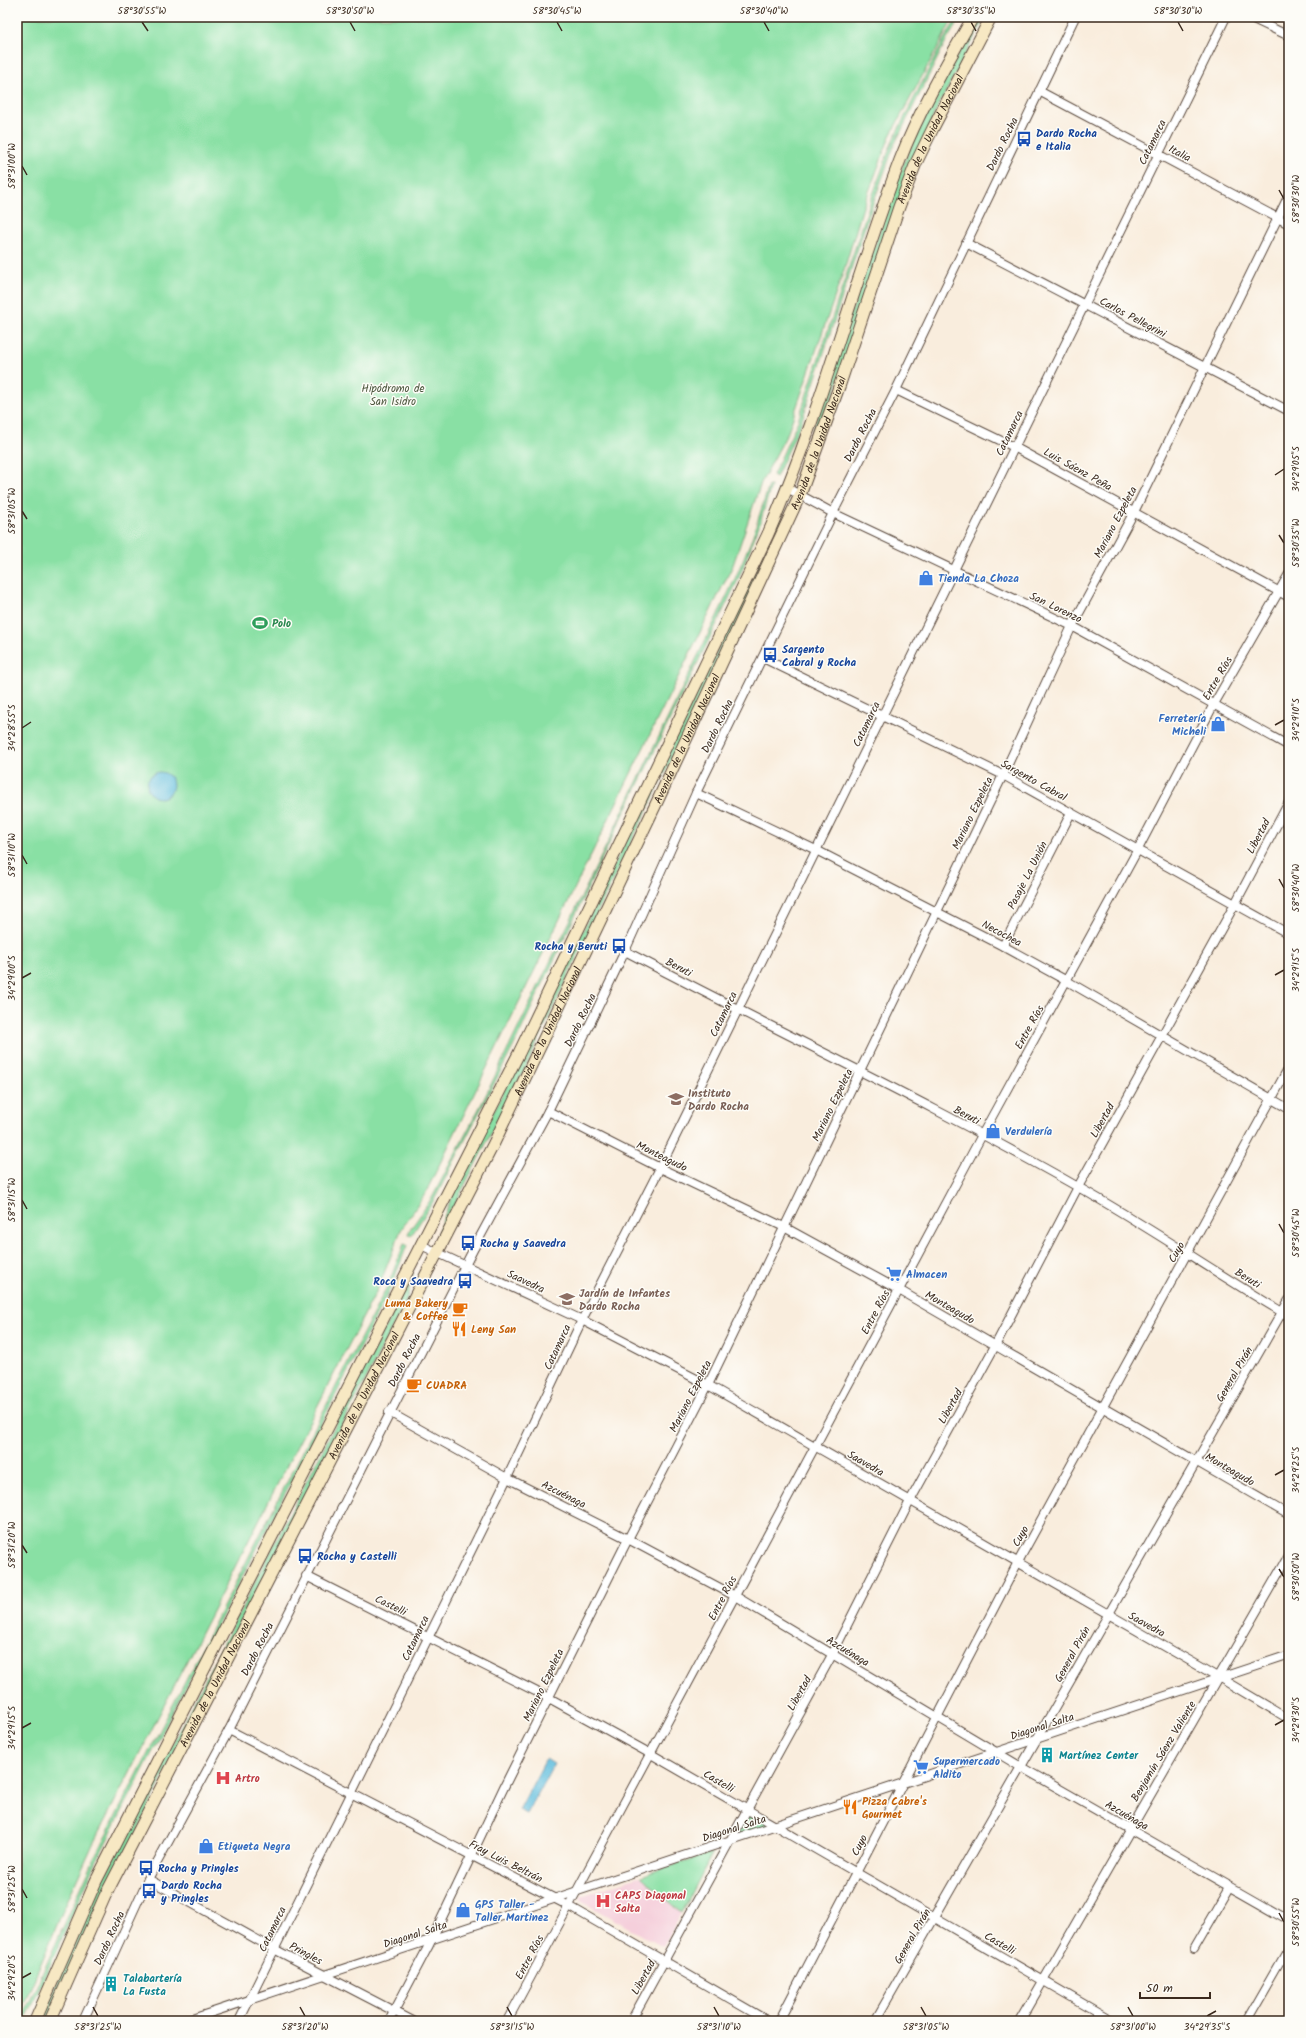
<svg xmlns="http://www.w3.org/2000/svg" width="1306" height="2038" font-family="Kalam,sans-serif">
<rect width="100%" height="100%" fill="#fdfcf7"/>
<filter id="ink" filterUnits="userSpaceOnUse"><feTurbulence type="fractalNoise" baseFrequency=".025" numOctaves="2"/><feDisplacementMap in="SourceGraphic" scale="8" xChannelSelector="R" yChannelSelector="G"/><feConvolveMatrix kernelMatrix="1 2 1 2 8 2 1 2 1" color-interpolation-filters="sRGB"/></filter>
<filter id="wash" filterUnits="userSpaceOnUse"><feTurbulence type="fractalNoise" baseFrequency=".012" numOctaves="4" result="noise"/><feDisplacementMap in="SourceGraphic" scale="16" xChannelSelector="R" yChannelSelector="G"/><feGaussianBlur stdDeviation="0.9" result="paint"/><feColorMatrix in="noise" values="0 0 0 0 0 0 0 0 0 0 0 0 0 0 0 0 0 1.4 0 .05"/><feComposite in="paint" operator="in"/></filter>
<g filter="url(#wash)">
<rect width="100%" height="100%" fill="#f9eddd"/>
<polygon fill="#f5cfdb" points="641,1876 682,1913 663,1947 581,1901 581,1896"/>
<g fill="#89e0a4" stroke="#628561">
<polygon points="17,17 954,17 890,136 863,207 845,267 788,432 761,483 733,565 425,1194 401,1230 379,1286 93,1844 64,1908 17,2021"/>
<polygon points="958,17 961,17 946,41 895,143 869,214 801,423 776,477 773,475 798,421 872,197 892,142 943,41"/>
<polygon points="978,17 985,17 934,114 830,404 802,472 801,467 846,327 905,160 927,114"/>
<polygon points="769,486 771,486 760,523 738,580 606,850 514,1045 434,1200 411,1236 408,1234 410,1230 432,1198 483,1101 735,579 751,541"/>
<polygon points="785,508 777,537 721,658 604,898 529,1060 441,1231 438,1232 458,1182 552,995"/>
<polygon points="404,1244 407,1245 391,1287 97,1860 25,2021 21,2021 94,1859 388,1285"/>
<polygon points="413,1273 406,1301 182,1737 47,2021 40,2021 94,1897"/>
<polygon points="747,1810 776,1826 729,1841"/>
<polygon points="713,1852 682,1913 641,1876"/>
</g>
<g fill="#60bede" stroke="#4e747e">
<circle cx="160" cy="785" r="13"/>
<polygon points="546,1759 554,1764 527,1814 519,1810"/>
</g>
</g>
<g filter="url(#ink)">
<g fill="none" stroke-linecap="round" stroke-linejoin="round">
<defs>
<g id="minor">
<polyline points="1249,17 1289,36"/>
<polyline points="1039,91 1289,224"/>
<polyline points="966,243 1289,411"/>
<polyline points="896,390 1014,447 1289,597"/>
<polyline points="787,488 833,513 1072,626 1289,746"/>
<polyline points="763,658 1003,775 1289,934"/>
<polyline points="696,793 816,850 1003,946 1067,981 1289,1109"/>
<polyline points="1003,946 1071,813"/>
<path d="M625 951C775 1030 930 1103 1078 1187 1150 1227 1218 1275 1289 1316"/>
<polyline points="548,1111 660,1168 784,1227 899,1290 1289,1515"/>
<polyline points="421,1245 582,1320 708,1385 1220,1678 1289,1719"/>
<polyline points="389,1412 507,1478 628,1539 735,1596 1021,1767 1289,1920"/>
<polyline points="306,1576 549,1698 651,1754 1113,2021"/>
<polyline points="229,1730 569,1906 768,2021"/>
<polyline points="148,1879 274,1949 413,2021"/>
<polyline points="1194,1949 1230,1887"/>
<polyline points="83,2021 148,1879 229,1730 474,1248 548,1111 625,951 696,793 833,513 896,390 1075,17"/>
<polyline points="186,2021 1289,1655"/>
<polyline points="239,2021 507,1478 582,1320 660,1168 1226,17"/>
<polyline points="389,2021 428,1947 504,1787 628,1539 708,1385 1003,775 1072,626 1134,512 1289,195"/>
<polyline points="507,2021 982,1135 1137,851 1214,704 1289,574"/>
<polyline points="631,2021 832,1655 910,1501 995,1346 1078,1187 1235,904 1289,802"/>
<polyline points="779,2021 1018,1562 1289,1067"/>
<polyline points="875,2021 1289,1300"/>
<polyline points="1020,2021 1289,1555"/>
<polyline points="1247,2021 1289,1948"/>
</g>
<g id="secondary">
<path d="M35 2021 96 1881 519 1053 768 534C821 413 853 283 900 160 918 113 948 61 973 17"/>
<path id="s1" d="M50 2021 105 1896 494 1143 657 802 800 495 840 384 899 207 916 163 933 128 991 17"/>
</g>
</defs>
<use href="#minor" stroke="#58473b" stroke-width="10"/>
<use href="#secondary" stroke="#58473b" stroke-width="13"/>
<use href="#minor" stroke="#fff" stroke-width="8"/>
<use href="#secondary" stroke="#f7e8c3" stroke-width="11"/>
</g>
</g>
<path fill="none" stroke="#3b2a1e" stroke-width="1.5" d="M142 22 148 31M350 22 355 31M557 22 562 31M764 22 769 31M971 22 976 31M1178 22 1183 31M22 166 27 175M1279 190 1284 199M1275 475 1284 469M22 511 27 519M1279 535 1284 543M1275 725 1284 720M22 728 31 722M22 855 27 864M1279 879 1284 888M1275 975 1284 970M22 978 31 973M22 1200 27 1209M1279 1224 1284 1233M1275 1475 1284 1470M22 1545 27 1553M1279 1569 1284 1577M1275 1725 1284 1720M22 1728 31 1723M22 1889 27 1898M1279 1913 1284 1922M22 1978 31 1973M93 2007 98 2016M300 2007 305 2016M507 2007 512 2016M714 2007 719 2016M921 2007 926 2016M1128 2007 1133 2016M1207 2016 1216 2011"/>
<defs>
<symbol id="bus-bare" viewBox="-9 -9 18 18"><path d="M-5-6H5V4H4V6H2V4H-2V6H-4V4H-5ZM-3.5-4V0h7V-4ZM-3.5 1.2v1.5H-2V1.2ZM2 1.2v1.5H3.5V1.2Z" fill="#1a4fb4" stroke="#fdfcf7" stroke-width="2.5" paint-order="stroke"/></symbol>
<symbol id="shop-bare" viewBox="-9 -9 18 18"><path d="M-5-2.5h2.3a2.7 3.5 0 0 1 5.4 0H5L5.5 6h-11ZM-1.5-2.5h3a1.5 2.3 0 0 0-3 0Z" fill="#3f7fe0" stroke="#fdfcf7" stroke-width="2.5" paint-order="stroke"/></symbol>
<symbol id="stadium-bare" viewBox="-9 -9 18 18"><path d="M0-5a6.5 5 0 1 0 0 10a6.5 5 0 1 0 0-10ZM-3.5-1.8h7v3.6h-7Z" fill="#2e9e5b" stroke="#fdfcf7" stroke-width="2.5" paint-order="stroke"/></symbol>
<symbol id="school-bare" viewBox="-9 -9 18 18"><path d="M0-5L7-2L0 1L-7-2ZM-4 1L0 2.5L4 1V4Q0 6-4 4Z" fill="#8d6e63" stroke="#fdfcf7" stroke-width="2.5" paint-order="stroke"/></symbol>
<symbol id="supermarket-bare" viewBox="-9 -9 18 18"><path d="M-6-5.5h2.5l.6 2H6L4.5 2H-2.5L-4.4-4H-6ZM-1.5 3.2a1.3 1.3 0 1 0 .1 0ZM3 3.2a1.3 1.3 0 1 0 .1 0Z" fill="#3f7fe0" stroke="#fdfcf7" stroke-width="2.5" paint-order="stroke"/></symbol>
<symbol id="cafe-bare" viewBox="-9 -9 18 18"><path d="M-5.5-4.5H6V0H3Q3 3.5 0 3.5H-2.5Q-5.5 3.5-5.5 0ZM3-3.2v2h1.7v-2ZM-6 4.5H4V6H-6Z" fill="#e8710a" stroke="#fdfcf7" stroke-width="2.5" paint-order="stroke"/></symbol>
<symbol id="restaurant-bare" viewBox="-9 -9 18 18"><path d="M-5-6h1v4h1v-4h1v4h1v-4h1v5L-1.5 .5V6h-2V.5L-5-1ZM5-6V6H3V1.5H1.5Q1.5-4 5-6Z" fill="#e8710a" stroke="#fdfcf7" stroke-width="2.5" paint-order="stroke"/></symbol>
<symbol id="building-bare" viewBox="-9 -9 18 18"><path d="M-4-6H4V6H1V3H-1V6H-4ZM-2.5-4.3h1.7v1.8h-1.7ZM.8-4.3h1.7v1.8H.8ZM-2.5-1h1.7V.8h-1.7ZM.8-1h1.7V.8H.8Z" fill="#0f9aa8" stroke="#fdfcf7" stroke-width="2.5" paint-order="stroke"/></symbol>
<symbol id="hospital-bare" viewBox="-9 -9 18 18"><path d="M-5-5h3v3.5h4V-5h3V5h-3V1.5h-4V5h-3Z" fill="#e0444e" stroke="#fdfcf7" stroke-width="2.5" paint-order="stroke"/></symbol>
</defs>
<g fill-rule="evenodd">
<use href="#bus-bare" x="1013" y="128" width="22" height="22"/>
<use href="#shop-bare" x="915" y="567" width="22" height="22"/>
<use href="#stadium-bare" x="249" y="612" width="22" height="22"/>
<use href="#bus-bare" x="759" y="644" width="22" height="22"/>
<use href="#shop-bare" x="1207" y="713" width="22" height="22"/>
<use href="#bus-bare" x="608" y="935" width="22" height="22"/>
<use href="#school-bare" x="665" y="1088" width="22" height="22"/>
<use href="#shop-bare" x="982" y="1120" width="22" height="22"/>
<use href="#bus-bare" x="457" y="1232" width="22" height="22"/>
<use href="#supermarket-bare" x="883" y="1263" width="22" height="22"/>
<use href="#bus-bare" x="454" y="1270" width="22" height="22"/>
<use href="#school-bare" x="556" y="1288" width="22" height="22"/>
<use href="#cafe-bare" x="449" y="1298" width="22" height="22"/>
<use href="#restaurant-bare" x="448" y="1318" width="22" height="22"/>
<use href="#cafe-bare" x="403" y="1374" width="22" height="22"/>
<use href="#bus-bare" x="294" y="1545" width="22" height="22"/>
<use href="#building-bare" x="1036" y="1744" width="22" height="22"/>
<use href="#supermarket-bare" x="910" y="1756" width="22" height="22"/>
<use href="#hospital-bare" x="212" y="1767" width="22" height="22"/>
<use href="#restaurant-bare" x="839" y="1796" width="22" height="22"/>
<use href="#shop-bare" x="195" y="1835" width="22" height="22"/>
<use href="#bus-bare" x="135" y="1857" width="22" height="22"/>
<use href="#bus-bare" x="138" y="1880" width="22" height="22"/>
<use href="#hospital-bare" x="592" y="1890" width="22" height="22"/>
<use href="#shop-bare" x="452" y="1899" width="22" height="22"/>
<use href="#building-bare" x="100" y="1973" width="22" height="22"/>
</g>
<g text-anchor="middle" stroke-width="3" stroke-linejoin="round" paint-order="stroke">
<g font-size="11" font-weight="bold" fill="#164399" stroke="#fdfcf7" text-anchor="start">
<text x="1036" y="137">Dardo Rocha<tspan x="1036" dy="13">e Italia</tspan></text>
<text x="782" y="653">Sargento<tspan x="782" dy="13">Cabral y Rocha</tspan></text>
<text x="607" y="950" text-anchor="end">Rocha y Beruti</text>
<text x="480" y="1247">Rocha y Saavedra</text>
<text x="453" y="1285" text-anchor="end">Roca y Saavedra</text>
<text x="317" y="1560">Rocha y Castelli</text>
<text x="158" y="1872">Rocha y Pringles</text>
<text x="161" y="1889">Dardo Rocha<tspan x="161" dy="13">y Pringles</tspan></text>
</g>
<g font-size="11" fill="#3b2a1e" stroke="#fdfcf7">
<text dy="4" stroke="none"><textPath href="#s1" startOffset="2080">Avenida de la Unidad Nacional</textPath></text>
<text transform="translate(1152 142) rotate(-64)" y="4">Catamarca</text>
<text transform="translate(1002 144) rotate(-64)" y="4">Dardo Rocha</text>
<text transform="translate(1180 153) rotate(28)" y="4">Italia</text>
<text transform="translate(1133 317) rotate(28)" y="4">Carlos Pellegrini</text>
<text transform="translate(1009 433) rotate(-64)" y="4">Catamarca</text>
<text transform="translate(860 435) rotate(-63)" y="4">Dardo Rocha</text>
<text dy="4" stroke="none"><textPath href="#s1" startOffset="1756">Avenida de la Unidad Nacional</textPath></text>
<text transform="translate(1078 469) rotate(29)" y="4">Luis Sáenz Peña</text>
<text transform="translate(1115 522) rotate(-62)" y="4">Mariano Ezpeleta</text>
<text transform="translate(1056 607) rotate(26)" y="4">San Lorenzo</text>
<text transform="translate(1217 678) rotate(-60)" y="4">Entre Ríos</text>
<text transform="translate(866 724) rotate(-64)" y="4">Catamarca</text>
<text transform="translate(717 726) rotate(-64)" y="4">Dardo Rocha</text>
<text dy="4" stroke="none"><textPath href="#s1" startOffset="1432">Avenida de la Unidad Nacional</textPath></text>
<text transform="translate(1034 780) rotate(29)" y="4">Sargento Cabral</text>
<text transform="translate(972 813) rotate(-64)" y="4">Mariano Ezpeleta</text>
<text transform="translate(1258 836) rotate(-62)" y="4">Libertad</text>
<text transform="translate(1027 875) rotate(-63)" y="4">Pasaje La Unión</text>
<text transform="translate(1002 933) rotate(28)" y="4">Necochea</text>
<text transform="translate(679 967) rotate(28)" y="4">Beruti</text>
<text transform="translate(723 1014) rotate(-64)" y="4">Catamarca</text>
<text transform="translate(580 1020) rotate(-64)" y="4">Dardo Rocha</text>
<text transform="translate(1029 1027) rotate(-61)" y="4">Entre Ríos</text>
<text dy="4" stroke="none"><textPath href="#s1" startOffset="1108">Avenida de la Unidad Nacional</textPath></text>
<text transform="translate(832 1105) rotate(-64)" y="4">Mariano Ezpeleta</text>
<text transform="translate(967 1115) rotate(28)" y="4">Beruti</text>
<text transform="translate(1102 1120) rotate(-61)" y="4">Libertad</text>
<text transform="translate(662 1156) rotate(26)" y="4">Monteagudo</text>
<text transform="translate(1176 1252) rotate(-61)" y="4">Cuyo</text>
<text transform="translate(1248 1278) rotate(32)" y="4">Beruti</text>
<text transform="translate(526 1281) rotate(25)" y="4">Saavedra</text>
<text transform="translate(950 1307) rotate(30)" y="4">Monteagudo</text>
<text transform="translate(875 1312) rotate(-62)" y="4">Entre Ríos</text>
<text transform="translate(557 1347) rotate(-65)" y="4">Catamarca</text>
<text transform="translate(404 1360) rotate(-63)" y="4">Dardo Rocha</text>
<text transform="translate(1234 1374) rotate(-60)" y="4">General Pirán</text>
<text dy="4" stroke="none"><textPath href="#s1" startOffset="700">Avenida de la Unidad Nacional</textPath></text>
<text transform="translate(690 1396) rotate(-63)" y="4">Mariano Ezpeleta</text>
<text transform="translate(950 1406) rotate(-61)" y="4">Libertad</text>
<text transform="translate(866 1463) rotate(30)" y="4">Saavedra</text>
<text transform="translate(1230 1469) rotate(30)" y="4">Monteagudo</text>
<text transform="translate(564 1494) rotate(27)" y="4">Azcuénaga</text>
<text transform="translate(1020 1536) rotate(-61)" y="4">Cuyo</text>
<text transform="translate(722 1598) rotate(-62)" y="4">Entre Ríos</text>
<text transform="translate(391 1605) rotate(26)" y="4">Castelli</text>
<text transform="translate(1147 1624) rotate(29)" y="4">Saavedra</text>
<text transform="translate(415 1638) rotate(-64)" y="4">Catamarca</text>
<text transform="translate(257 1649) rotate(-63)" y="4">Dardo Rocha</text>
<text transform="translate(848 1651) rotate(31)" y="4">Azcuénaga</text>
<text transform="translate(1072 1654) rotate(-61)" y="4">General Pirán</text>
<text dy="4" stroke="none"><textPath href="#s1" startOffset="376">Avenida de la Unidad Nacional</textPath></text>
<text transform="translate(543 1685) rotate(-64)" y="4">Mariano Ezpeleta</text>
<text transform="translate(799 1693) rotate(-61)" y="4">Libertad</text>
<text transform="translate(1042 1726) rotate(-18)" y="4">Diagonal Salta</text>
<text transform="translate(1163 1751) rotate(-59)" y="4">Benjamín Sáenz Valiente</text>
<text transform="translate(719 1781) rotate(30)" y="4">Castelli</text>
<text transform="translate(1127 1815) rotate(30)" y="4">Azcuénaga</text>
<text transform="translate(734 1828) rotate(-18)" y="4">Diagonal Salta</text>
<text transform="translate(859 1845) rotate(-63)" y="4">Cuyo</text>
<text transform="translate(506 1861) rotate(27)" y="4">Fray Luis Beltrán</text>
<text transform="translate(272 1929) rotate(-64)" y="4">Catamarca</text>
<text transform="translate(415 1934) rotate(-18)" y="4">Diagonal Salta</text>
<text transform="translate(912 1936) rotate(-60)" y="4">General Pirán</text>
<text transform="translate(109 1938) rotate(-65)" y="4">Dardo Rocha</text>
<text transform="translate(1000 1943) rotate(30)" y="4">Castelli</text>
<text transform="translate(306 1953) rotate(28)" y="4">Pringles</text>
<text transform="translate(529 1957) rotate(-62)" y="4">Entre Ríos</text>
<text transform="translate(643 1977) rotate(-61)" y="4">Libertad</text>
</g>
<g font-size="11" fill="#4e5840" stroke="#fdfcf7">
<text x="393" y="392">Hipódromo de<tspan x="393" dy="13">San Isidro</tspan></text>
</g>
<g font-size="11" font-weight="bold" fill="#366cbe" stroke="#fdfcf7" text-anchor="start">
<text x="938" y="582">Tienda La Choza</text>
<text x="1206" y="722" text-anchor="end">Ferretería<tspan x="1206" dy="13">Micheli</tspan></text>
<text x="1005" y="1135">Verdulería</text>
<text x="906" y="1278">Almacen</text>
<text x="933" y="1765">Supermercado<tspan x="933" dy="13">Aldito</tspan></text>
<text x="218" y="1850">Etiqueta Negra</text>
<text x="475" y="1908">GPS Taller -<tspan x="475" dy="13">Taller Martinez</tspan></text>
</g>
<g font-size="11" font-weight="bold" fill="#27864d" stroke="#fdfcf7" text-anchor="start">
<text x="272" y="627">Polo</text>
</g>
<g font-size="11" font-weight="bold" fill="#785e54" stroke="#fdfcf7" text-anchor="start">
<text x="688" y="1097">Instituto<tspan x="688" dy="13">Dardo Rocha</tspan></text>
<text x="579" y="1297">Jardín de Infantes<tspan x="579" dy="13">Dardo Rocha</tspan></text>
</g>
<g font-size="11" font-weight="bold" fill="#c56008" stroke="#fdfcf7" text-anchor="start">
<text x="448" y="1307" text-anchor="end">Luma Bakery<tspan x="448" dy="13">&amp; Coffee</tspan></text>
<text x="471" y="1333">Leny San</text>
<text x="426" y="1389">CUADRA</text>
<text x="862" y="1805">Pizza Cabre's<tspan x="862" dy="13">Gourmet</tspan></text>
</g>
<g font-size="11" font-weight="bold" fill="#0d838f" stroke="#fdfcf7" text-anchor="start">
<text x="1059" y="1759">Martínez Center</text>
<text x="123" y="1982">Talabartería<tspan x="123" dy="13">La Fusta</tspan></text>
</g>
<g font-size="11" font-weight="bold" fill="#be3a42" stroke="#fdfcf7" text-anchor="start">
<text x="235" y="1782">Artro</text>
<text x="615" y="1899">CAPS Diagonal<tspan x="615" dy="13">Salta</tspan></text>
</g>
</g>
<rect width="1306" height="2038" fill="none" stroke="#fdfcf7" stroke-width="44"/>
<path d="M1140 1992v6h70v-6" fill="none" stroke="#3b2a1e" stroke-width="2"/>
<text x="1146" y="1992" font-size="12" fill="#3b2a1e" stroke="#fdfcf7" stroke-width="3" paint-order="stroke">50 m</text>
<rect x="22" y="22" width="1262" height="1994" fill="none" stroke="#3b2a1e" stroke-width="1.5"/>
<g font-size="10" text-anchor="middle" fill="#3b2a1e">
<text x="142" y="14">58°30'55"W</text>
<text x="350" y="14">58°30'50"W</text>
<text x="557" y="14">58°30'45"W</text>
<text x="764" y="14">58°30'40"W</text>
<text x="971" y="14">58°30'35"W</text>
<text x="1178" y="14">58°30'30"W</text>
<text transform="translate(11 166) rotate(-90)" y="4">58°31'00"W</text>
<text transform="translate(1295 199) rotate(-90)" y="4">58°30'30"W</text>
<text transform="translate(1295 469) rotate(-90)" y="4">34°29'05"S</text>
<text transform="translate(11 511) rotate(-90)" y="4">58°31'05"W</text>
<text transform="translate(1295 543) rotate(-90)" y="4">58°30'35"W</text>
<text transform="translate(1295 720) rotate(-90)" y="4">34°29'10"S</text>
<text transform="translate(11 728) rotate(-90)" y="4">34°28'55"S</text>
<text transform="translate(11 855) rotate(-90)" y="4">58°31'10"W</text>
<text transform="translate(1295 888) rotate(-90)" y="4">58°30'40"W</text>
<text transform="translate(1295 970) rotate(-90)" y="4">34°29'15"S</text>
<text transform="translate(11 978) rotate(-90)" y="4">34°29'00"S</text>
<text transform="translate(11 1200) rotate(-90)" y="4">58°31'15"W</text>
<text transform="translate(1295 1233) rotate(-90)" y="4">58°30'45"W</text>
<text transform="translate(1295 1470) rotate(-90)" y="4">34°29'25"S</text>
<text transform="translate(11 1545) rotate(-90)" y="4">58°31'20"W</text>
<text transform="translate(1295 1577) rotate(-90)" y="4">58°30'50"W</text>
<text transform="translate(1295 1720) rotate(-90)" y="4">34°29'30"S</text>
<text transform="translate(11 1728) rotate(-90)" y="4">34°29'15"S</text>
<text transform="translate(11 1889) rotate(-90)" y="4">58°31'25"W</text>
<text transform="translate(1295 1922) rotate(-90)" y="4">58°30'55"W</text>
<text transform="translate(11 1978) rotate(-90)" y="4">34°29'20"S</text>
<text x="98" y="2030">58°31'25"W</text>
<text x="305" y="2030">58°31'20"W</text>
<text x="512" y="2030">58°31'15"W</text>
<text x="719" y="2030">58°31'10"W</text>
<text x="926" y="2030">58°31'05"W</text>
<text x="1133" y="2030">58°31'00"W</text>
<text x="1207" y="2030">34°29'35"S</text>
</g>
</svg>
